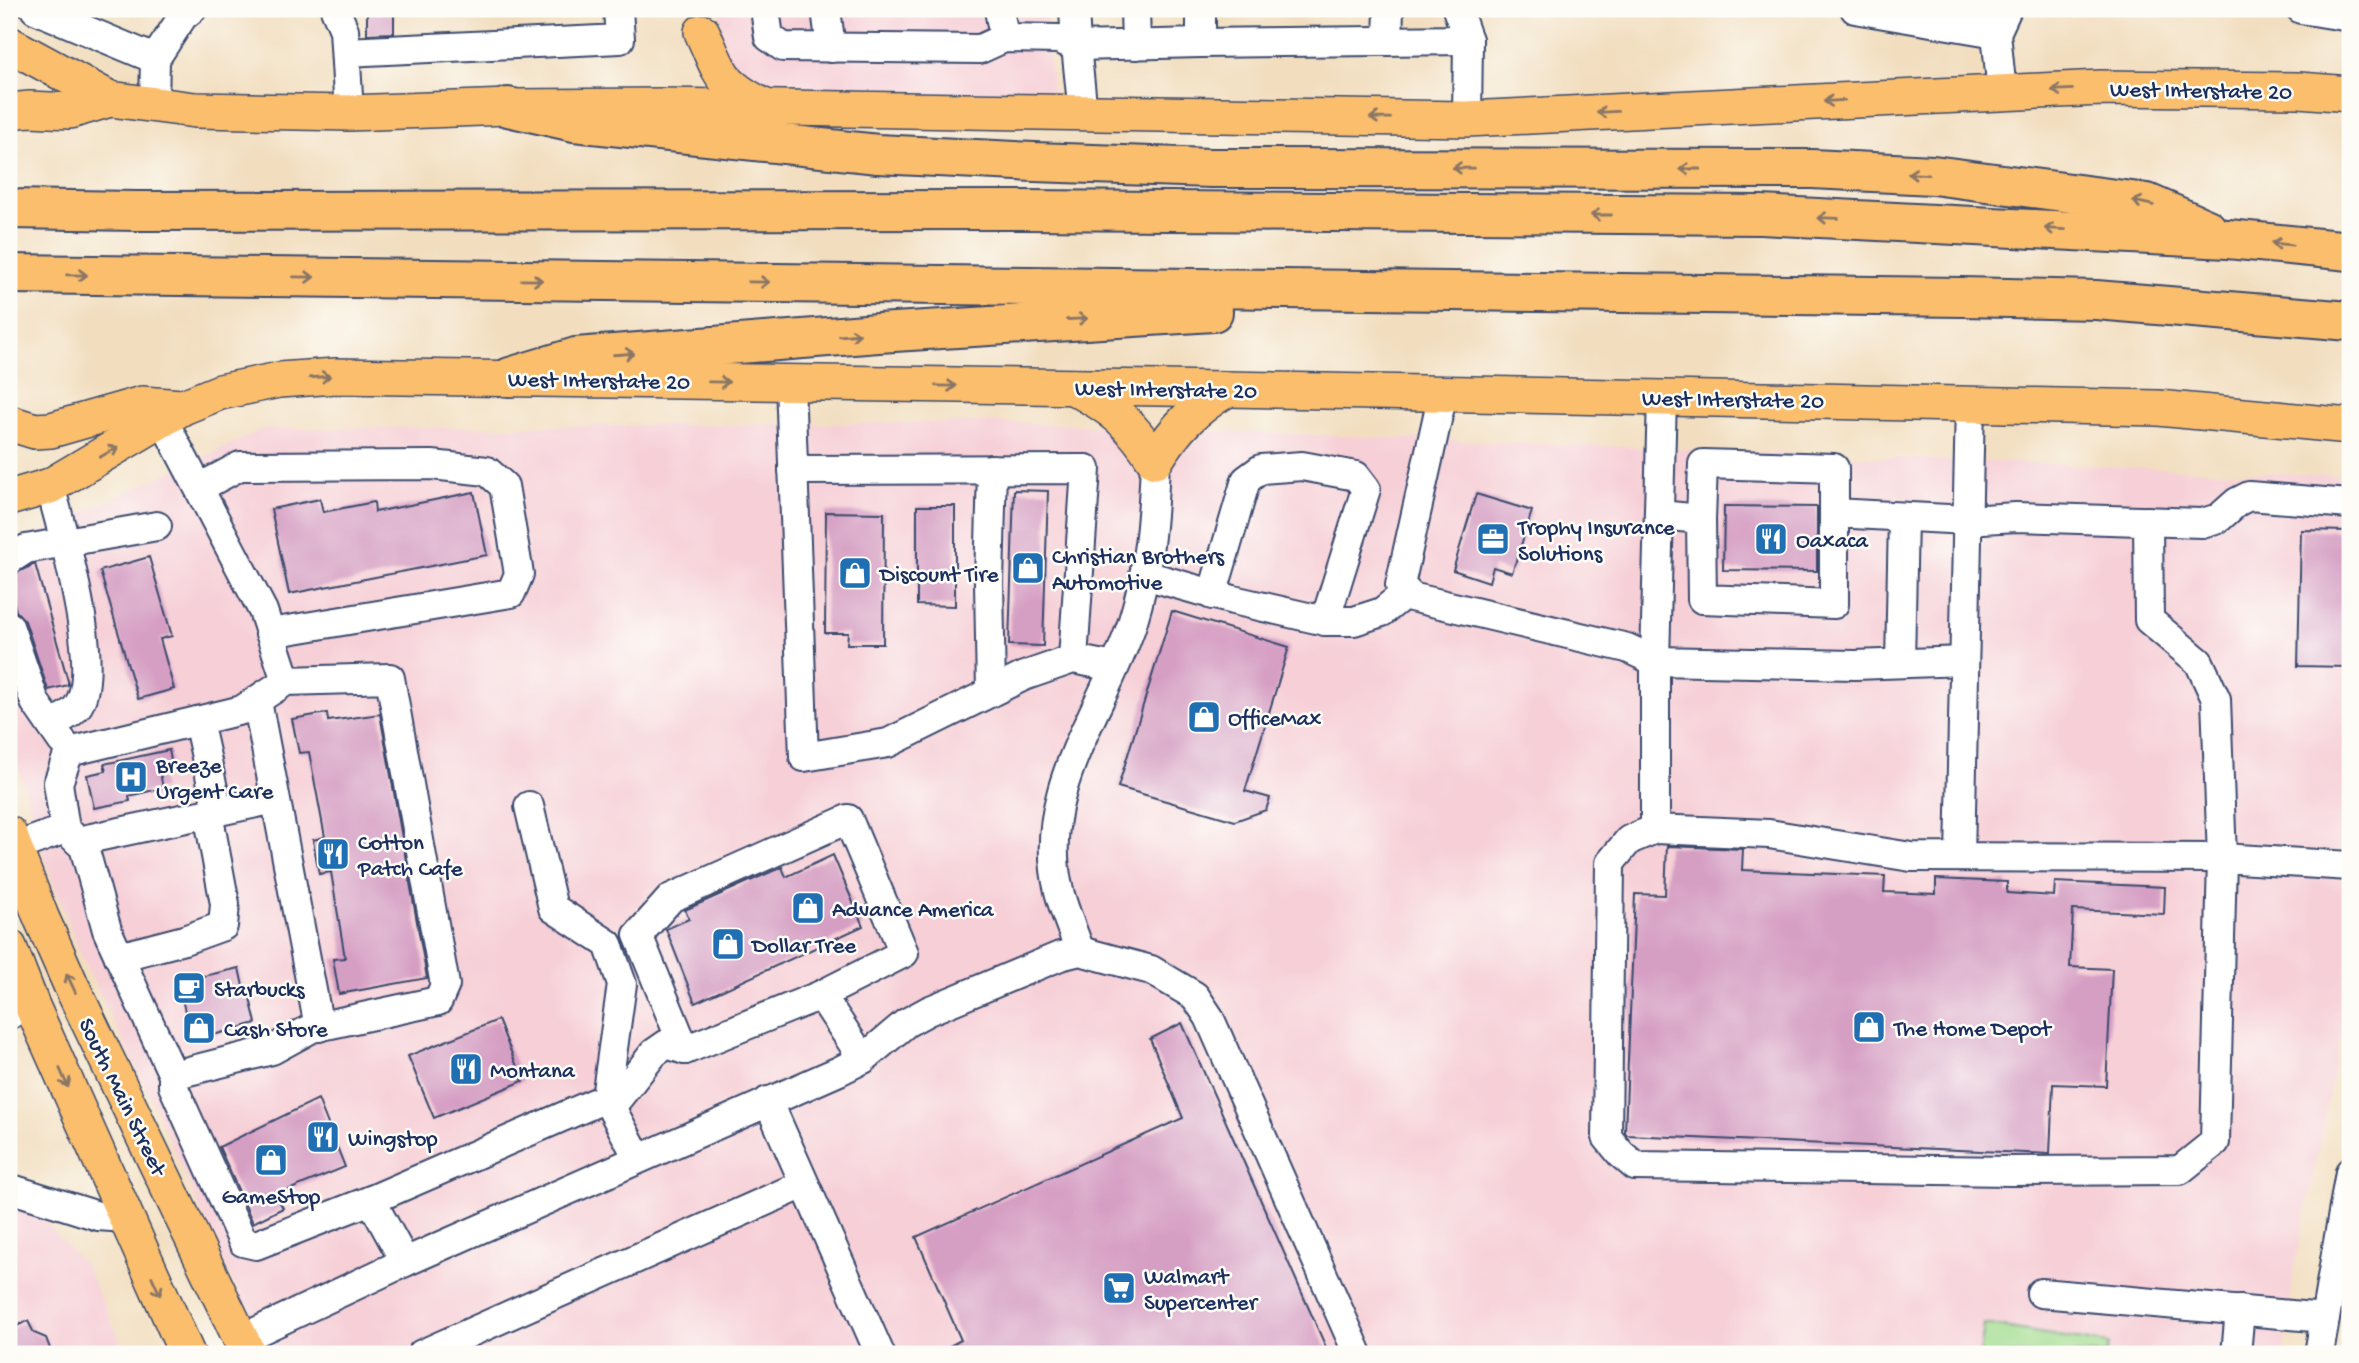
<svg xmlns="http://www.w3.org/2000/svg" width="2359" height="1363" font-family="'Gochi Hand',sans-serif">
<rect width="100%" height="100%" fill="#fdfcf7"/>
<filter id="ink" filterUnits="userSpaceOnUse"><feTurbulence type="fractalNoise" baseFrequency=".0143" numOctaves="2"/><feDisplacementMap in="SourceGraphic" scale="14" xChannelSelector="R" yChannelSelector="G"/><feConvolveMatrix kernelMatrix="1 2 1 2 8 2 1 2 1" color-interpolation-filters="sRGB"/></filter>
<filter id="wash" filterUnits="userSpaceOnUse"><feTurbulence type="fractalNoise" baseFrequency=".00686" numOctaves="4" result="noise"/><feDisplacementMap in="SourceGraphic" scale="28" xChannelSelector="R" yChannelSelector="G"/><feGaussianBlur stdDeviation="1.57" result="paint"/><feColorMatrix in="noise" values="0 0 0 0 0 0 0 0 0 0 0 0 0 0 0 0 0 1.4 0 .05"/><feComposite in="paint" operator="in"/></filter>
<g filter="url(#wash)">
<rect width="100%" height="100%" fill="#f2debf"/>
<g fill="#f6cfd7">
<polygon points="719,9 1045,9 1053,99 765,97 736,76 725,51"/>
<polygon points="996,422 2350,476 2350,988 2294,1272 2284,1354 264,1354 155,1108 79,950 47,866 9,733 9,556 30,537 263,429"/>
<polygon points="9,1182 86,1267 127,1354 9,1354"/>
</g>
<polygon fill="#a2dc8f" stroke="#5e8676" stroke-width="2" points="1984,1324 2109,1344 2107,1354 1980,1354"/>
<g id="blocks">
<g fill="#d59ec3">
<polygon points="367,9 394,9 394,33 367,34"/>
<polygon points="1014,490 1048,491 1043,646 1009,645"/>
<polygon points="474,492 487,555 289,594 271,509 320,499 323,512 374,502 375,512"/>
<polygon points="1476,494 1532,511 1512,573 1493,567 1489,582 1453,570"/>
<polygon points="917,506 955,506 955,606 917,605"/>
<polygon points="1724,506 1817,507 1817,571 1723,570"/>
<polygon points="826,512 884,513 883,644 847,644 848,633 825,633"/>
<polygon points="2301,530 2350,531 2350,667 2298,666"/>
<polygon points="149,557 172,636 160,639 174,689 138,699 100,571"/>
<polygon points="35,564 68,681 68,685 48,690 25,621 16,611 9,586 9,576"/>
<polygon points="1172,611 1289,647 1245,791 1270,798 1266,810 1235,821 1118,787"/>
<polygon points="327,713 328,721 380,714 427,978 339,994 333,959 345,958 331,872 319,874 313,840 325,837 309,752 299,753 292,719"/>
<polygon points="169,750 173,770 160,773 163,788 129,796 130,801 94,808 87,775 106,771 104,764"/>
<polygon points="1667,846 1743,849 1742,870 1885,876 1884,892 1936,894 1936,879 2007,882 2007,893 2054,896 2055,882 2165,887 2164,914 2073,910 2070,967 2112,969 2106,1086 2053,1084 2050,1154 1627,1135 1625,1132 1635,894 1665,895"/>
<polygon points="833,855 863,926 695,1003 666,929 689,919 685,910 782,867 786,877"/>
<polygon points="239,968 244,991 248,990 256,1023 192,1041 178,982"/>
<polygon points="498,1020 523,1081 434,1118 408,1056"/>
<polygon points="1182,1023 1329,1354 935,1354 961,1340 916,1237 1183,1118 1150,1039"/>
<polygon points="318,1099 345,1167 276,1195 283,1208 253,1223 219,1147"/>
<polygon points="28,1321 34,1333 46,1338 52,1354 9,1354 9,1329"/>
</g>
</g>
</g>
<g filter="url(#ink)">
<use href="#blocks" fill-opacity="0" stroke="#3b496d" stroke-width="2"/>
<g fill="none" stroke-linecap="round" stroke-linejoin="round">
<defs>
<g id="minor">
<polyline points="35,9 155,59 154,105"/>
<polyline points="335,9 344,30 349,113"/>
<polyline points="765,9 769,37 783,47 980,49 1004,38 1058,39 1076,46 1083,114"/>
<polyline points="826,9 831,48"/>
<polyline points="999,9 1004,38"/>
<polyline points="1074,9 1076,46 1201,43"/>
<polyline points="1135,9 1136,45"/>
<polyline points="1201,9 1201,43 1468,40"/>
<polyline points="1457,9 1468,40 1467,119"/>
<polyline points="1855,9 1996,33"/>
<polyline points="2301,9 2350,17"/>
<polyline points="1388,41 1389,9"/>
<polyline points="346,52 620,39 618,9"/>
<polyline points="155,59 183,16 192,9"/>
<polyline points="2002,93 1996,33 2007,9"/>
<polyline points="790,383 804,757 888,743 1024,676 1073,659 1114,667"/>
<polyline points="1443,393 1400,585 1411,597 1627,648 1655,661 1855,665 1964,661"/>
<polyline points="1662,396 1655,661 1655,829 1769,834 1911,857 2222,858 2350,866"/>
<polyline points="162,418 263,611 286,681"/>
<polyline points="793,470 1086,469 1073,659"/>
<path d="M50 486C62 530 104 671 77 707 72 714 59 720 51 725"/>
<polyline points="199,488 240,466 432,465 487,471 504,486 519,574 511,593 270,633"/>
<polyline points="1659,515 1701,519 1702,599 1834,604 1834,513 1967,520 2016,517 2202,523 2219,518 2237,502 2249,496 2350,504"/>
<polyline points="1701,519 1703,464 1834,468 1834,513"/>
<polyline points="9,560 26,549 157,526"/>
<polyline points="1145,575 1233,600 1325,621 1354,621 1382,612 1407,592"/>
<polyline points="1212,595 1246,480 1261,469 1302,466 1356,476 1366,489 1325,621"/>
<polyline points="9,626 35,702 62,741"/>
<polyline points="1900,663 1903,517"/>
<polyline points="991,692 989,583 992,469"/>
<polyline points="257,701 319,1027"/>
<polyline points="198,721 218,811"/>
<polyline points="69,752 242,710 286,681 390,678 445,985 438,1001 312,1028 272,1050 173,1075 173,1086 243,1242 256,1245 371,1200 405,1262"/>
<polyline points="69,752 58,783 65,829 84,847 107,930 173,1075"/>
<polyline points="529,806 553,908 608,944 622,984 606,1098"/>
<polyline points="1655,829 1629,840 1610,863 1607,1137 1621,1154 1635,1166 2011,1171 2180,1170 2215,1142 2222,858 2216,699 2199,662 2149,620 2148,521"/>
<polyline points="78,841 275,799"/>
<polyline points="13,848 65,829"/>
<polyline points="1960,857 1970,404"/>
<polyline points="1080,951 1151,970 1195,996 1209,1017 1358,1354"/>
<polyline points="119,957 184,940 223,926 225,904 208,813"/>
<polyline points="9,1015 30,1002"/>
<polyline points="685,1050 638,935 671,898 848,819 904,953 821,995"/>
<polyline points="768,1101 880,1354"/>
<polyline points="611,1107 654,1053 667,1044 685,1050 821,995 863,1059"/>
<polyline points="9,1188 98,1216 126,1218"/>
<polyline points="369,1201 606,1098 638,1158"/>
<polyline points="2041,1293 2325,1318"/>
<path d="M241 1339 405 1262 839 1071 863 1059 906 1023 928 1011 1060 956 1080 951C1073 931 1064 911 1059 891 1034 792 1103 712 1132 624 1149 570 1153 517 1155 461"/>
<polyline points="422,1354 804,1184"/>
<polyline points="2236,1354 2240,1310"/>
<polyline points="2319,1354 2350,1172"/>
</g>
<g id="major">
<path d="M702 32C722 76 719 83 765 107"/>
<polyline points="9,44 110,99 195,110 349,113 508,107 661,106 1467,119 2101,88 2299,90 2350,94"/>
<polyline points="9,111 30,109 70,111 110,99"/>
<path d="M1073 387C1113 408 1131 423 1155 461 1176 427 1194 409 1227 389"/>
<polyline points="9,423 35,431 51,430 142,404 182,407"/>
<polyline points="9,498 50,486 183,407 220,392 279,380 336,376 1227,389 2158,408 2350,426"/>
<polyline points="9,834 41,917 71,985 248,1354"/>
<polyline points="9,947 32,1006 187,1354"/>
</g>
<g id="highway">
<polyline points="508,107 574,122 878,154 1034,162 1211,168 1812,169 1933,175 2147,203 2207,229"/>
<polyline points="9,209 137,211 1022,210 1761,215 2228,239 2350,251"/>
<polyline points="9,274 1963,297 2096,300 2350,321"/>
<polyline points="510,377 576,357 878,333 1213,312"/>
</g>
</defs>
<use href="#minor" stroke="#3b496d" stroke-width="32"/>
<use href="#major" stroke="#3b496d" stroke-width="38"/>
<use href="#highway" stroke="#3b496d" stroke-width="42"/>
<use href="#minor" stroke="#fff" stroke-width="28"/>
<use href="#major" stroke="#fabe6d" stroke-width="35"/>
<use href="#highway" stroke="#fabe6d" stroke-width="38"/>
</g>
<defs><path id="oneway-shaft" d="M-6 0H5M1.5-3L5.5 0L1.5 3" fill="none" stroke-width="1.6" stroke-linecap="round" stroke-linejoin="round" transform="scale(1.75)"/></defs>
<g stroke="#8a7666">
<use href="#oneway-shaft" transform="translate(2062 90) rotate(177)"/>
<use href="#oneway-shaft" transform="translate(1834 101) rotate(177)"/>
<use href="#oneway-shaft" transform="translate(1607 112) rotate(177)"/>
<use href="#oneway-shaft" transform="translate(1380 118) rotate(-179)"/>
<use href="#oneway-shaft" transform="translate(1463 168) rotate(-179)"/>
<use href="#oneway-shaft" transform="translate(1690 169) rotate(180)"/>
<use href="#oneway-shaft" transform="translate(1918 174) rotate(-177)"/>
<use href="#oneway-shaft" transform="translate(2143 203) rotate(-167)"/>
<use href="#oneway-shaft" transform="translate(1601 215) rotate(-180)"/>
<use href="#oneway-shaft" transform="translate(1828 218) rotate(-178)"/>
<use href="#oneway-shaft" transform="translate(2055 229) rotate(-177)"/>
<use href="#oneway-shaft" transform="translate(2282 244) rotate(-174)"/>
<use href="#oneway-shaft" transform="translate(77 275) rotate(1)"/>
<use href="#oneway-shaft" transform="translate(304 277) rotate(1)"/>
<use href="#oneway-shaft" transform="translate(532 280) rotate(1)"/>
<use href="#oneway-shaft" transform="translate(759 282) rotate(1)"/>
<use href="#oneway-shaft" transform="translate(1077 319) rotate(-3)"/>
<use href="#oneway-shaft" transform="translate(850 335) rotate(-5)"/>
<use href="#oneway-shaft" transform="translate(624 354) rotate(-4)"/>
<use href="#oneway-shaft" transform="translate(320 377) rotate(-4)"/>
<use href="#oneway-shaft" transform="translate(719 382) rotate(1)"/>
<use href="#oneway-shaft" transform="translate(946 386) rotate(1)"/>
<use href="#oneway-shaft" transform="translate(109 452) rotate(-30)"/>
<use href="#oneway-shaft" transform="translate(71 983) rotate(-115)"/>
<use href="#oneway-shaft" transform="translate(64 1078) rotate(66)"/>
<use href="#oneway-shaft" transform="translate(156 1286) rotate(66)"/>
</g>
</g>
<defs>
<symbol id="office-square" viewBox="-11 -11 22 22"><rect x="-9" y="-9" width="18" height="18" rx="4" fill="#1f6fb2" stroke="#fdfcf7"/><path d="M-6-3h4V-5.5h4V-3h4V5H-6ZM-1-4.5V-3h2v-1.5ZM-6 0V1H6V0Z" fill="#fff"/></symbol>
<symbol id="restaurant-square" viewBox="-11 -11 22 22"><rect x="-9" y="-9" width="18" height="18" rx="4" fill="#1f6fb2" stroke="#fdfcf7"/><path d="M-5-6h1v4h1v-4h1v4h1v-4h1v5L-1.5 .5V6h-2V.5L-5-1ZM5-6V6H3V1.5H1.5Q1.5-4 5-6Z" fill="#fff"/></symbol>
<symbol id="shop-square" viewBox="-11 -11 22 22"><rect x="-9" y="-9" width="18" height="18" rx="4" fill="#1f6fb2" stroke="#fdfcf7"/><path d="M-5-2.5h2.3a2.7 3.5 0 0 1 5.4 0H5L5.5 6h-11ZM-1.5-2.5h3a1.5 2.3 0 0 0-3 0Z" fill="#fff"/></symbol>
<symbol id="hospital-square" viewBox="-11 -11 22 22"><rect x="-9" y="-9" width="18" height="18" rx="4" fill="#1f6fb2" stroke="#fdfcf7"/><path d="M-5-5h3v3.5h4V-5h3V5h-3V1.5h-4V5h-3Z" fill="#fff"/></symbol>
<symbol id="cafe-square" viewBox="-11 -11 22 22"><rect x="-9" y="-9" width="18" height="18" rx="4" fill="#1f6fb2" stroke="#fdfcf7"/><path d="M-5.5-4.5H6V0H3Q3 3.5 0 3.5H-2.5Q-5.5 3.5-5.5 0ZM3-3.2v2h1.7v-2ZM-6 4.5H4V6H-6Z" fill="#fff"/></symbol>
<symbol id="supermarket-square" viewBox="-11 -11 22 22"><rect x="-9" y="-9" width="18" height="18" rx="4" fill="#1f6fb2" stroke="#fdfcf7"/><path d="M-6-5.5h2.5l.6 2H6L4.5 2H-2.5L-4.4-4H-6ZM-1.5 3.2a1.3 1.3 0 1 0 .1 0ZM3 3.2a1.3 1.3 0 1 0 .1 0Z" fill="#fff"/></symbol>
</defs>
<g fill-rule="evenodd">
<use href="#office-square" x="1474" y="520" width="38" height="38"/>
<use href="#restaurant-square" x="1752" y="520" width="38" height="38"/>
<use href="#shop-square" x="1009" y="549" width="38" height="38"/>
<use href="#shop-square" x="836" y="554" width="38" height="38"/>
<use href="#shop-square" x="1185" y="698" width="38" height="38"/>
<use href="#hospital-square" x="112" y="758" width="38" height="38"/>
<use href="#restaurant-square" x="314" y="835" width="38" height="38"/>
<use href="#shop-square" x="789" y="889" width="38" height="38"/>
<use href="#shop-square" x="709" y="925" width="38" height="38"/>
<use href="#cafe-square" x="170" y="969" width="38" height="38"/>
<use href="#shop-square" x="1850" y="1008" width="38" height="38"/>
<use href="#shop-square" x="180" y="1009" width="38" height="38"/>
<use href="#restaurant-square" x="447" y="1050" width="38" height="38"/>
<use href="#restaurant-square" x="304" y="1118" width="38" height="38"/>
<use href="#shop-square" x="252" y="1141" width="38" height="38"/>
<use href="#supermarket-square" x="1100" y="1269" width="38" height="38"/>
</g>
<g text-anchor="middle" stroke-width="5" stroke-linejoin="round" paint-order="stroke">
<g font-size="23" fill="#1b2f5e" stroke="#fdfcf7">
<text transform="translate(2201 89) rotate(1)" y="8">West Interstate 20</text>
<text transform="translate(599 379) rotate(1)" y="8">West Interstate 20</text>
<text transform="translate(1166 388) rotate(1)" y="8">West Interstate 20</text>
<text transform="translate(1733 398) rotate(1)" y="8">West Interstate 20</text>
<text transform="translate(124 1096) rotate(64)" y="8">South Main Street</text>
</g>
<g font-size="23" fill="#1b2f5e" stroke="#fdfcf7" text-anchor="start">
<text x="1518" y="534">Trophy Insurance<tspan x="1518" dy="26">Solutions</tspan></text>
<text x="1796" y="547">Oaxaca</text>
<text x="1052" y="563">Christian Brothers<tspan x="1052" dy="26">Automotive</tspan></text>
<text x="880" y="581">Discount Tire</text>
<text x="1228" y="725">OfficeMax</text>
<text x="156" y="772">Breeze<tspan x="156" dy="26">Urgent Care</tspan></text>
<text x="358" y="849">Cotton<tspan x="358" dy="26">Patch Cafe</tspan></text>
<text x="832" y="916">Advance America</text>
<text x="752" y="952">Dollar Tree</text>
<text x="214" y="996">Starbucks</text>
<text x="1894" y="1035">The Home Depot</text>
<text x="224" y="1036">Cash Store</text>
<text x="490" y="1077">Montana</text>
<text x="348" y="1145">Wingstop</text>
<text x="271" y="1203" text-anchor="middle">GameStop</text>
<text x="1144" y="1283">Walmart<tspan x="1144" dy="26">Supercenter</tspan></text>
</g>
</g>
<rect width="2359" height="1363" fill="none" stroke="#fdfcf7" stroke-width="35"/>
</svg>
